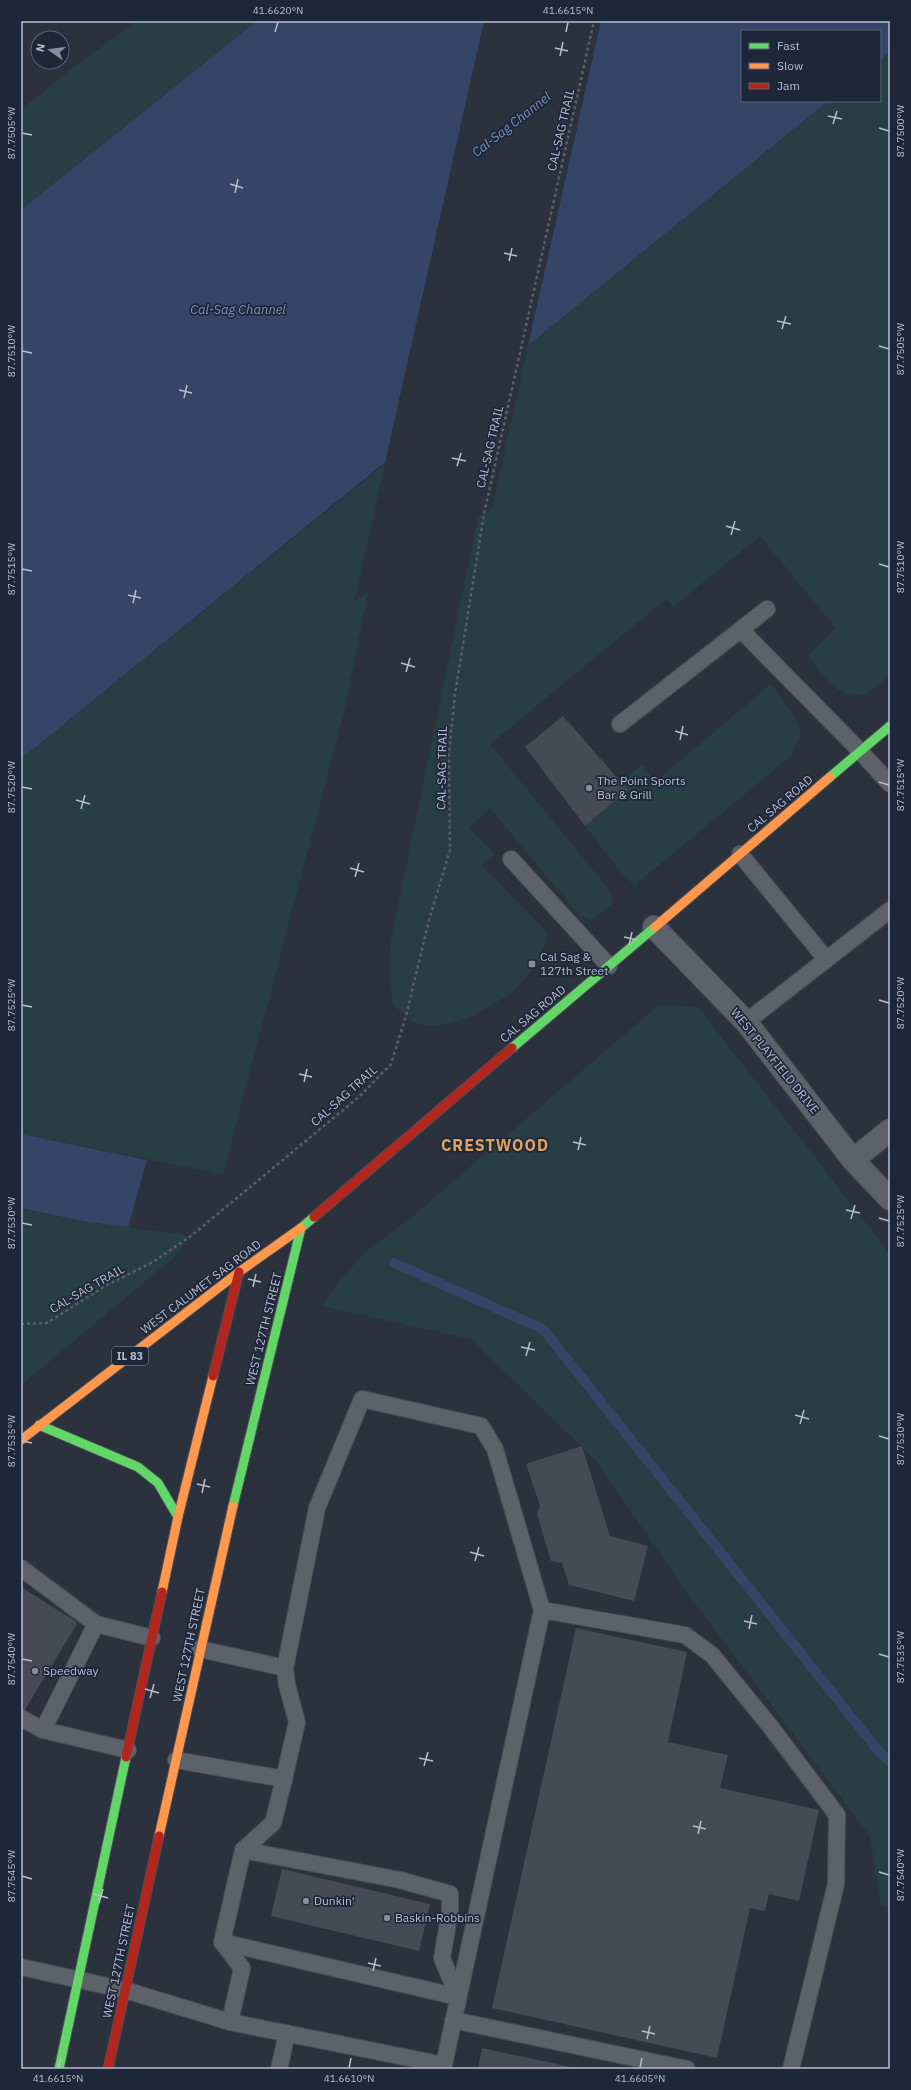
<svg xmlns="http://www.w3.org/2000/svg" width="911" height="2090" font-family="'IBM Plex Sans',sans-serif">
<rect width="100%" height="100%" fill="#2c323d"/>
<g fill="#283e45">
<polygon points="137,21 257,21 21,210 21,110 65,74"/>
<path d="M890 52V674C884 679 876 689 868 692 840 703 821 675 808 655L836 628 760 536 674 606 666 599 490 744 611 892 612 904 590 920 579 915 490 808 469 828 494 853 482 866 548 933 540 961 512 993 467 1019 432 1027 412 1022 393 1004 389 976 391 940 478 518 492 509 528 346 828 101H880V60Z"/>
<polygon points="385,464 354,602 368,593 344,712 223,1174 21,1134 21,759"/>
<polygon points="771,684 794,715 801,735 792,755 635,885 624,876 585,826 628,791 621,782 642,764 655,782"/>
<polygon points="659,1005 698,1007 890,1254 890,1908 881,1906 870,1836 693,1601 596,1461 471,1339 322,1306 340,1281 363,1254 413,1216"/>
<polygon points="21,1208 87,1222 191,1236 172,1259 21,1385"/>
</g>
<g fill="#344568">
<polygon points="257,21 890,21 890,52 880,60 880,31 742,31 742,101 828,101 21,759 21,210"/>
<polygon points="21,1134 147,1160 128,1227 87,1222 21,1208"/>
</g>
<polygon fill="#2c323d" points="484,21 601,21 527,350 384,467"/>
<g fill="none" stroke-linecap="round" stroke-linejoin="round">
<polyline stroke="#344568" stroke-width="10" points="394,1263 543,1329 880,1753 890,1761"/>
</g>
<g fill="#454a54">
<polygon points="563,716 628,790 585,826 525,747"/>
<polygon points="582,1446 610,1536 648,1546 634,1601 569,1585 562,1563 551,1561 537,1514 540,1506 526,1464"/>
<polygon points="21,1587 75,1621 77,1624 21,1716"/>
<polygon points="576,1628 687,1652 668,1742 728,1755 720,1788 819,1810 799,1901 769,1894 765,1911 750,1908 717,2058 492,2008"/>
<polygon points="282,1869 430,1904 419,1951 271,1916"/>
<polygon points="482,2048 575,2068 575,2069 478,2069"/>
</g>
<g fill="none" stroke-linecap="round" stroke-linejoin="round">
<defs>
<g id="lane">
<polyline points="741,630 860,751 890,784"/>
<polyline points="620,724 767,609"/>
<polyline points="740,854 826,959"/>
<polyline points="511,859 609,966"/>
<polyline points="746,1022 890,910"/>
<polyline points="21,1568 96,1624 152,1638"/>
<polyline points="542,1610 685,1635 712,1655 770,1726 837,1815 836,1884 791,2069"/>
<polyline points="200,1649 285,1668"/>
<polyline points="21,1718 43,1730 128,1750"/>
<polyline points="43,1730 96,1624"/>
<polyline points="176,1760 284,1779"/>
<polyline points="243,1850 400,1880 450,1894 450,1911 442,1958 458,1997"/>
<polyline points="222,1942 458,1997"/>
<polyline points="21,1967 125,1990 230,2022 242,1968 222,1942 243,1850 273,1823 284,1779 297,1722 287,1685 285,1668 317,1508 362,1399 481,1426 495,1449 542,1610 443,2069"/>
<polyline points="453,2020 687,2069"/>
<polyline points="230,2022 444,2065"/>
<polyline points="279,2069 287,2033"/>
</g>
<g id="street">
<polyline points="654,927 746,1022 853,1160 890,1199"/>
<polyline points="853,1160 890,1130"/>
</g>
<g id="fast">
<polyline points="830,777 890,726"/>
<polyline points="512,1048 655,927"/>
<polyline points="39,1425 138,1467 158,1483 178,1517"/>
<polyline points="233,1506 301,1228 314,1217"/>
<polyline points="59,2069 126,1757"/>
</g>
<g id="slow">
<polyline points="655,927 830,777"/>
<polyline points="21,1440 239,1272 301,1228"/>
<polyline points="162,1592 178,1517 213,1376"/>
<polyline points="159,1836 233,1506"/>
</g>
<g id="jam">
<polyline points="314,1217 512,1048"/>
<polyline points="213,1376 239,1272"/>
<polyline points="126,1757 162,1592"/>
<polyline points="108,2069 159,1836"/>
</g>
</defs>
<use href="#lane" stroke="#494d56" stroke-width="18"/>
<use href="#street" stroke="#494d56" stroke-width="24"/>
<use href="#fast" stroke="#494d56" stroke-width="11"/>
<use href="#slow" stroke="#494d56" stroke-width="11"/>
<use href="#jam" stroke="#494d56" stroke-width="11"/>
<polyline stroke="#5a6068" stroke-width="2.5" stroke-dasharray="3 3" stroke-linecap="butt" points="21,1324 47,1323 105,1286 153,1262 191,1236 360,1096 391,1064 406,1016 429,920 450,850 449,753 455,694 484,514 594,21"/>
<use href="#lane" stroke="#5d616a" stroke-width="16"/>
<use href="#street" stroke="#5d616a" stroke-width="22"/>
<use href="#fast" stroke="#63d668" stroke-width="9"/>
<use href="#slow" stroke="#ff974d" stroke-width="9"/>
<use href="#jam" stroke="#b3261e" stroke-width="9"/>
</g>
<path fill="none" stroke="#b7bece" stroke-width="1.5" d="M275 32 278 22M566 32 568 22M555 48 568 51M560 56 563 42M828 116 842 119M833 124 837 111M879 128 889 131M22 133 32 135M230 184 243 188M235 193 238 179M504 253 517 256M509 261 512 248M777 321 791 324M782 329 786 316M879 346 889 349M22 351 32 353M179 390 192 393M184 398 187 385M452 458 466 461M457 466 461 453M726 526 740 530M731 535 735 521M879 564 889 567M22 569 32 571M128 595 141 598M133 603 136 590M401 663 415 667M406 672 410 658M675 731 688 735M680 740 683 726M879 782 889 785M22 787 32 789M76 800 90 804M81 809 85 795M350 868 364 872M355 877 359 863M624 937 637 940M629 945 632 932M879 1000 889 1003M22 1005 32 1007M299 1074 312 1077M304 1082 307 1069M573 1142 586 1145M578 1150 581 1137M846 1210 860 1213M879 1218 889 1221M851 1219 855 1205M22 1223 32 1225M248 1279 261 1282M253 1287 256 1274M521 1347 535 1350M526 1356 530 1342M795 1415 809 1419M800 1424 804 1410M879 1436 889 1439M22 1441 32 1443M197 1484 210 1487M202 1493 205 1479M470 1552 484 1556M475 1561 479 1547M744 1621 757 1624M749 1629 752 1615M879 1654 889 1657M22 1659 32 1661M145 1689 159 1693M150 1698 154 1684M419 1758 433 1761M424 1766 428 1752M693 1826 706 1829M698 1834 701 1821M879 1872 889 1875M22 1876 32 1879M94 1894 108 1898M99 1903 103 1889M368 1963 381 1966M373 1971 376 1958M642 2031 655 2034M647 2039 650 2026M58 2068 61 2058M349 2068 351 2058M640 2068 642 2058"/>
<g fill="#868d9b" stroke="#1e273a" stroke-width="1.5">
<circle cx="589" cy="788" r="4"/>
<rect x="528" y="960" width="8" height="8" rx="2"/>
<circle cx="35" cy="1671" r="4"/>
<circle cx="306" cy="1901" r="4"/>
<circle cx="387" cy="1918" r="4"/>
</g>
<g text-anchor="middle" stroke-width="3.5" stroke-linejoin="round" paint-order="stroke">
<rect fill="#1e273a" stroke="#8991a2" stroke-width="1" x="112" y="1347" width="36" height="18" rx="3"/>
<g font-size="11" font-weight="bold" fill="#b7bece">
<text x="130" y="1360">IL 83</text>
</g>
<g font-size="12" fill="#b7bece" stroke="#1e273a">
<text transform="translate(561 130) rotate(-77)" y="4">CAL-SAG TRAIL</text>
<text transform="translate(490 447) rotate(-77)" y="4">CAL-SAG TRAIL</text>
<text transform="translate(442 768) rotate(-89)" y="4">CAL-SAG TRAIL</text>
<text transform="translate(780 804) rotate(-40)" y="4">CAL SAG ROAD</text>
<text transform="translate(533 1014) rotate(-40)" y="4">CAL SAG ROAD</text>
<text transform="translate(775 1061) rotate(51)" y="4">WEST PLAYFIELD DRIVE</text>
<text transform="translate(344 1096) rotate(-42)" y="4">CAL-SAG TRAIL</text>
<text transform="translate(201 1287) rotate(-37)" y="4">WEST CALUMET SAG ROAD</text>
<text transform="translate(87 1289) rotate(-30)" y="4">CAL-SAG TRAIL</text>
<text transform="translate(264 1329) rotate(-76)" y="4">WEST 127TH STREET</text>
<text transform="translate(189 1645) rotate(-78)" y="4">WEST 127TH STREET</text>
<text transform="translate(119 1961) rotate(-78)" y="4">WEST 127TH STREET</text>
</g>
<g font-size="12" fill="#b7bece" stroke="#1e273a" text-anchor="start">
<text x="597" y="785">The Point Sports<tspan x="597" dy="14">Bar &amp; Grill</tspan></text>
<text x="540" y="961">Cal Sag &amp;<tspan x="540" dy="14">127th Street</tspan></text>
<text x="43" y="1675">Speedway</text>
<text x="314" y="1905">Dunkin'</text>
<text x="395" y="1922">Baskin-Robbins</text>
</g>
<g font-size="13" font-style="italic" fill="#7c90b8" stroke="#1e273a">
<text transform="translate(511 124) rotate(-38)" y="5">Cal-Sag Channel</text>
<text x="238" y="314">Cal-Sag Channel</text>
</g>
<g font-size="16" font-weight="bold" letter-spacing="1" fill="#e0a260" stroke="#1e273a">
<text x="495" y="1151">CRESTWOOD</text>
</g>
</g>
<rect width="911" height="2090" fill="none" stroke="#1e273a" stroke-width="44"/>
<rect x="741" y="30" width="140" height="72" fill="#1e273a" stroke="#5b6375"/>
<rect x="749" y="43" width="20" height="6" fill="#63d668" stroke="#5b6375"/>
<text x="777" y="50" font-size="12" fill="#b7bece">Fast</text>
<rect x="749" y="63" width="20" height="6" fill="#ff974d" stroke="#5b6375"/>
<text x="777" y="70" font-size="12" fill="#b7bece">Slow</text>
<rect x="749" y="83" width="20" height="6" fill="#b3261e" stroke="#5b6375"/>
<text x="777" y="90" font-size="12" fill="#b7bece">Jam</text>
<g transform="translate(50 50) rotate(284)"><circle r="19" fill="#1e273a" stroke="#5b6375"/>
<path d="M0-3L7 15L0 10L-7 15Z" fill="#868d9b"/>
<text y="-6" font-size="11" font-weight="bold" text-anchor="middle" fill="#b7bece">N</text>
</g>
<rect x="22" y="22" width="867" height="2046" fill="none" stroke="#b7bece" stroke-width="1.5"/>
<g font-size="10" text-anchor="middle" fill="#b7bece">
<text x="278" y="14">41.6620°N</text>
<text x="568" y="14">41.6615°N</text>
<text transform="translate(900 131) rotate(-90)" y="4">87.7500°W</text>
<text transform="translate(11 133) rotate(-90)" y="4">87.7505°W</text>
<text transform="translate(900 349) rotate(-90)" y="4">87.7505°W</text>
<text transform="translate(11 351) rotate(-90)" y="4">87.7510°W</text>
<text transform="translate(900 567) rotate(-90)" y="4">87.7510°W</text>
<text transform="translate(11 569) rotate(-90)" y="4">87.7515°W</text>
<text transform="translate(900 785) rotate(-90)" y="4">87.7515°W</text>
<text transform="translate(11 787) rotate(-90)" y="4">87.7520°W</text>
<text transform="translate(900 1003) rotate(-90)" y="4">87.7520°W</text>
<text transform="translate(11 1005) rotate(-90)" y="4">87.7525°W</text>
<text transform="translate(900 1221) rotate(-90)" y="4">87.7525°W</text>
<text transform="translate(11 1223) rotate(-90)" y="4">87.7530°W</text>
<text transform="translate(900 1439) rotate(-90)" y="4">87.7530°W</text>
<text transform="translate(11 1441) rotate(-90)" y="4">87.7535°W</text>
<text transform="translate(900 1657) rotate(-90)" y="4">87.7535°W</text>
<text transform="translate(11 1659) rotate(-90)" y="4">87.7540°W</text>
<text transform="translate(900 1875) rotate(-90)" y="4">87.7540°W</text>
<text transform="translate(11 1876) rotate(-90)" y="4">87.7545°W</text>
<text x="58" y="2082">41.6615°N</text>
<text x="349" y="2082">41.6610°N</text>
<text x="640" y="2082">41.6605°N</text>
</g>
</svg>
